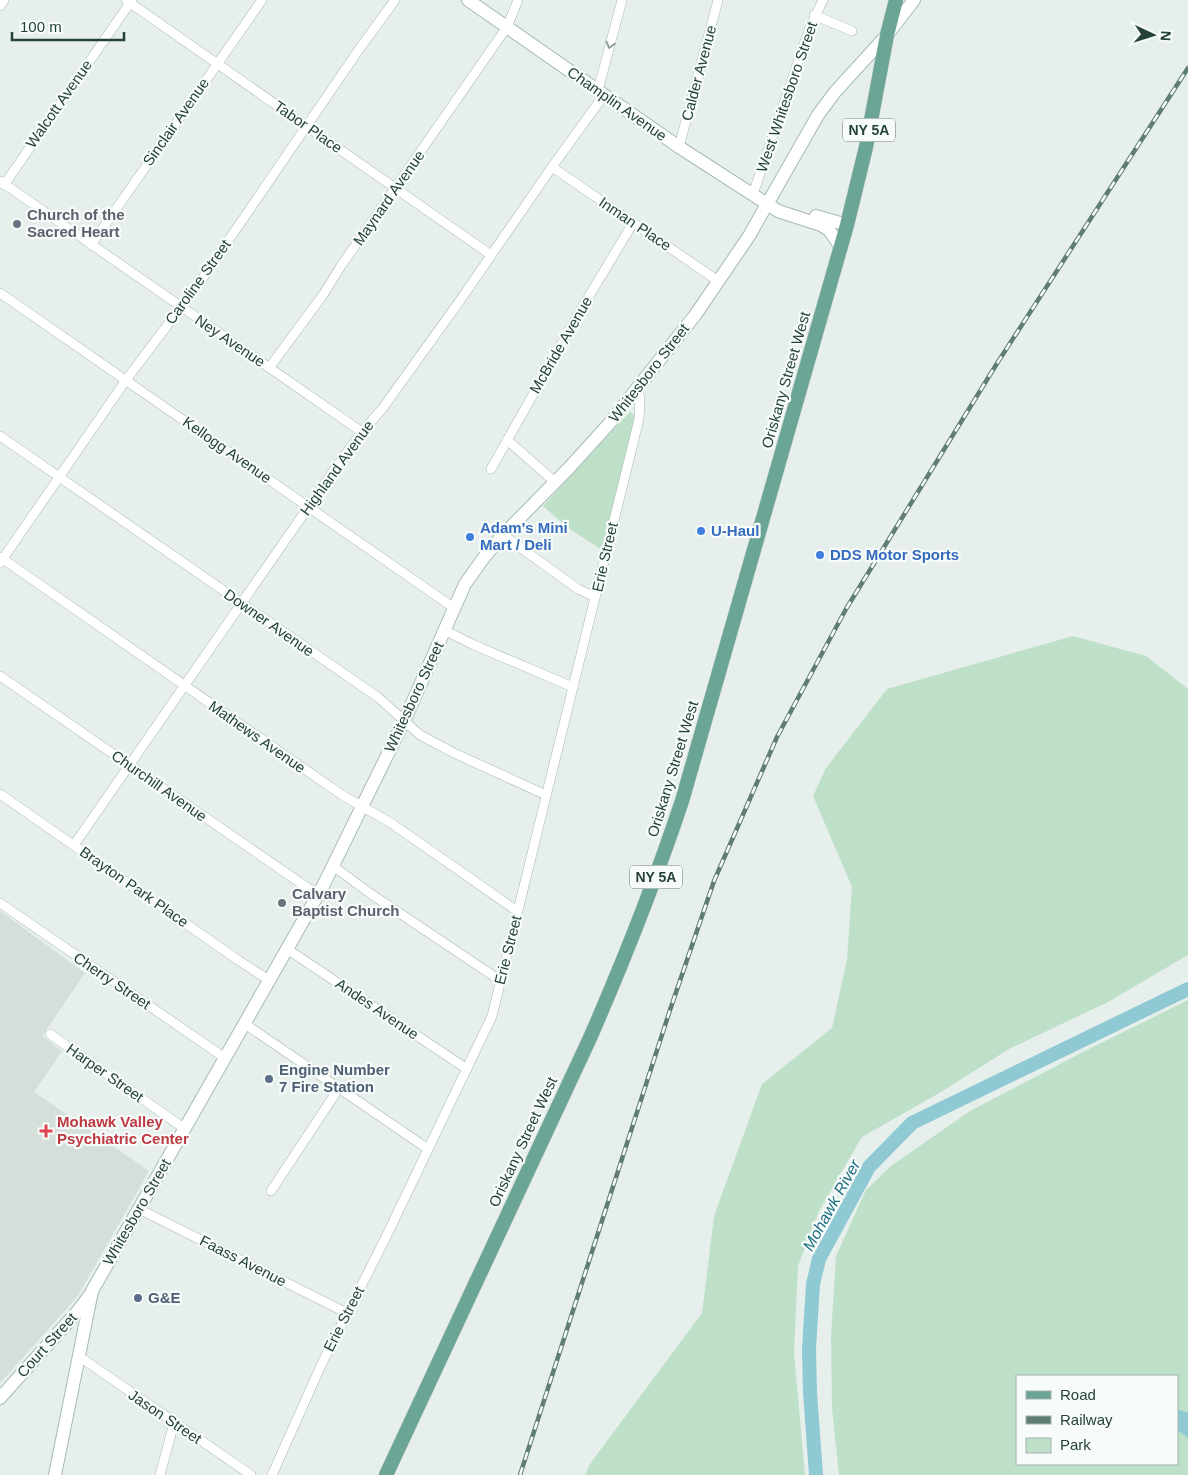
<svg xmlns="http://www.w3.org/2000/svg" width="1188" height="1475" font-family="Helvetica,sans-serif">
<rect width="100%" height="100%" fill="#e6efeb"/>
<polygon fill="#d4dfda" points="0,911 85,973 42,1036 62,1051 34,1092 149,1171 77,1297 0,1383"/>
<g fill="#bfe0c8" fill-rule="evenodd">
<polygon points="630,412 635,416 602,550 567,527 543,506"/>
<polygon points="1073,636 1146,656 1188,689 1188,955 1108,1002 1009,1049 941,1092 862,1137 819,1211 798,1266 794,1352 805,1475 585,1475 590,1464 702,1313 714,1216 762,1084 832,1028 847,959 852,887 813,796 826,768 887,689"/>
<path d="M1188 1000V1475H839L832 1408 831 1337 836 1256 866 1190 891 1166 970 1111 1083 1052ZM1017 1376H1177V1464H1017Z"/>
</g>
<polygon fill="#8ec9d4" points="1177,1409 1188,1413 1188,1438 1177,1430"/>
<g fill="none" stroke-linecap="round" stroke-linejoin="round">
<polyline stroke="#8ec9d4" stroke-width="14" points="816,1475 810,1392 809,1349 813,1284 819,1259 869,1167 912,1123 1188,989"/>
<defs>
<g id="street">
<polyline points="126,0 491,255"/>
<polyline points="0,6 4,0"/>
<polyline points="814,15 852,31"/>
<polyline points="598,90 622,0"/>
<polyline points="679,147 718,0"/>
<polyline points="552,167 718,281"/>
<polyline points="0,181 362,432"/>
<polyline points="4,185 132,0"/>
<polyline points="753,194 810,27 823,0"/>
<polyline points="91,245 262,0"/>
<polyline points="0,293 454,608"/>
<polyline points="269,368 323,295 341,266 507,27 518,0"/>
<polyline points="0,436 379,698 420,735 454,753 546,795"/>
<polyline points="507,440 555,482"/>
<polyline points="491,469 583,306 633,223"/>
<polyline points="503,535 578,589 595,597"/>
<polyline points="0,557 342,795 391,823 517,911"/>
<polyline points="0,563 126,380 200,282 360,48 395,0"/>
<polyline points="444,630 474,645 573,687"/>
<polyline points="0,676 318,895"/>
<polyline points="0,794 238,960 269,980"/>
<polyline points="74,845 334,470 362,432 382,409 461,299 552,167 604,95"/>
<polyline points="333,866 371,894 501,981"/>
<polyline points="0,903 225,1058"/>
<polyline points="287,949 467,1069"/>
<polyline points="245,1024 428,1149"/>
<polyline points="50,1034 185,1129"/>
<polyline points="271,1191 339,1088"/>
<polyline points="139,1209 347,1313"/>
<polyline points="80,1357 251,1475"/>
<polyline points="160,1475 174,1423"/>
<polyline points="272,1475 323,1361 384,1241 492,1016 639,419 640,399 638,389"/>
</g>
<g id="secondary">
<polyline points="468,0 679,147 778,211 821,225 829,230 841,247"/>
<polyline points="816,216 847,225"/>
<polyline points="0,1398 77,1312 89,1296"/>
<polyline points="55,1475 92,1291 323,886 405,719 465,584 485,556 503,535 569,468 608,425 696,314 749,236 818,115 835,92 887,35 914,0"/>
</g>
<path id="primary" d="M386 1475 590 1038C624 960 655 882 682 801L847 225 866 147 887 35 896 0"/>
</defs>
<use href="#street" stroke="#a8b8b2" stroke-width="10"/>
<use href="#secondary" stroke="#a4bbb3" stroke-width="14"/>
<use href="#primary" stroke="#c2cac8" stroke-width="15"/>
<use href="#street" stroke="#fff" stroke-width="9"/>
<use href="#secondary" stroke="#fff" stroke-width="12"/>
<use href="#primary" stroke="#6aa596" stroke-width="14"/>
<defs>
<polyline id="rail" points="520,1475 670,1010 714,881 777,737 846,609 996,365 1188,68"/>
</defs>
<use href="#rail" stroke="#5f7d75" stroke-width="4.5"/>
<use href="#rail" stroke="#f7fbf9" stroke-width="2.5" stroke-dasharray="8" stroke-linecap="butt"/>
</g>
<defs><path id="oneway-chevron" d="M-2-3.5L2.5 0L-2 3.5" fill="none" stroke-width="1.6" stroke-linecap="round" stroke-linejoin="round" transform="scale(1.25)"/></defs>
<use stroke="#92a09c" href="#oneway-chevron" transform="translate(610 45) rotate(105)"/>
<g fill="#6b7280" stroke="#f7fbf9" stroke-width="2">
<circle cx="17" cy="224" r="5"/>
<circle cx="282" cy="903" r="5"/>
</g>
<g fill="#3f7fe0" stroke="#f7fbf9" stroke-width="2">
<circle cx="701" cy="531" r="5"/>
<circle cx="470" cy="537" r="5"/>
<circle cx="820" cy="555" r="5"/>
</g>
<g fill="#5c6f8a" stroke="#f7fbf9" stroke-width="2">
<circle cx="269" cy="1079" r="5"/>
<circle cx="138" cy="1298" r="5"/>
</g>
<path fill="#e0444e" stroke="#f7fbf9" stroke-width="2" d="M43.5 1123.5h5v5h5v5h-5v5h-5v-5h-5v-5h5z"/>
<g text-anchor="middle" stroke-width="4.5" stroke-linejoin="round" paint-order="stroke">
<g fill="#f7fbf9" stroke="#637a73" stroke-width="1">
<rect x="843" y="118.5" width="52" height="23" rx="4"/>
<rect x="630" y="865.5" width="52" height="23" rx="4"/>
</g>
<g font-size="14" font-weight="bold" fill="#24423a">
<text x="869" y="135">NY 5A</text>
<text x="656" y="882">NY 5A</text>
</g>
<g font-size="15" fill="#24423a" stroke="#f7fbf9">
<text transform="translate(699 73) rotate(-75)" y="5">Calder Avenue</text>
<text transform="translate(787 97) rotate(-71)" y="5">West Whitesboro Street</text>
<text transform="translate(59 104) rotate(-55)" y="5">Walcott Avenue</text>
<text transform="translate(617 104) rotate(35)" y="5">Champlin Avenue</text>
<text transform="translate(176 122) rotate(-55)" y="5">Sinclair Avenue</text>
<text transform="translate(308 127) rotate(35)" y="5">Tabor Place</text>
<text transform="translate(389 198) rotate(-55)" y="5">Maynard Avenue</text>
<text transform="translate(635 224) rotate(34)" y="5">Inman Place</text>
<text transform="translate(198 282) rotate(-54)" y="5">Caroline Street</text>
<text transform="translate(230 341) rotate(34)" y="5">Ney Avenue</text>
<text transform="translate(561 345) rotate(-60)" y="5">McBride Avenue</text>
<text transform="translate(649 373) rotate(-52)" y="5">Whitesboro Street</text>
<text transform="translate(786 380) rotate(-74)" y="5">Oriskany Street West</text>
<text transform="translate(227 450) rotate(35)" y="5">Kellogg Avenue</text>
<text transform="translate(337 468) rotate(-54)" y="5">Highland Avenue</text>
<text transform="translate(605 557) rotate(-77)" y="5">Erie Street</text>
<text transform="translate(269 623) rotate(35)" y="5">Downer Avenue</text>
<text transform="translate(414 697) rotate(-65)" y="5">Whitesboro Street</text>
<text transform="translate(257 737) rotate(35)" y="5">Mathews Avenue</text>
<text transform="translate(673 769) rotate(-73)" y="5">Oriskany Street West</text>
<text transform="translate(159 786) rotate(35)" y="5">Churchill Avenue</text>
<text transform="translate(134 887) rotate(35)" y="5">Brayton Park Place</text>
<text transform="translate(508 950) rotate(-76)" y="5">Erie Street</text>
<text transform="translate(112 981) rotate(34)" y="5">Cherry Street</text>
<text transform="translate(377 1009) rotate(34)" y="5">Andes Avenue</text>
<text transform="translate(105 1073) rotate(35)" y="5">Harper Street</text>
<text transform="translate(523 1142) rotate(-65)" y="5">Oriskany Street West</text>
<text transform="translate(137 1212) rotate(-60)" y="5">Whitesboro Street</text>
<text transform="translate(243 1261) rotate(27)" y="5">Faass Avenue</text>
<text transform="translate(344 1319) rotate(-63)" y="5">Erie Street</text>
<text transform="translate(47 1345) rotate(-48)" y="5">Court Street</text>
<text transform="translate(165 1417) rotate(34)" y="5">Jason Street</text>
</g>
<g font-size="15" font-weight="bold" fill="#5b616d" stroke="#f7fbf9" text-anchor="start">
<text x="27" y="220">Church of the<tspan x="27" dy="17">Sacred Heart</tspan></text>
<text x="292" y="899">Calvary<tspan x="292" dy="17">Baptist Church</tspan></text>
</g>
<g font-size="15" font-weight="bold" fill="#366cbe" stroke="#f7fbf9" text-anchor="start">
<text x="480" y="533">Adam's Mini<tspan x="480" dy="17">Mart / Deli</tspan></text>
<text x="711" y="536">U-Haul</text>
<text x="830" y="560">DDS Motor Sports</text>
</g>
<g font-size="15" font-weight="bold" fill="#4e5e75" stroke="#f7fbf9" text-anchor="start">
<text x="279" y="1075">Engine Number<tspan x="279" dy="17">7 Fire Station</tspan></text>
<text x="148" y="1303">G&amp;E</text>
</g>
<g font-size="15" font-weight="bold" fill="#be3a42" stroke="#f7fbf9" text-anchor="start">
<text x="57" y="1127">Mohawk Valley<tspan x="57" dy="17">Psychiatric Center</tspan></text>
</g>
<g font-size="16" font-style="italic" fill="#1c6f80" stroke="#f7fbf9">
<text transform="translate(831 1205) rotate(-61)" y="6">Mohawk River</text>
</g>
</g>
<rect x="1016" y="1375" width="162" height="90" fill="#f7fbf9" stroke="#a3b1ad"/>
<rect x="1026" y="1391" width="25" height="8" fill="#6aa596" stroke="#a3b1ad"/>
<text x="1060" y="1400" font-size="15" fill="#24423a">Road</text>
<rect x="1026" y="1416" width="25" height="8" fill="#5f7d75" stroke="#a3b1ad"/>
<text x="1060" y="1425" font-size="15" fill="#24423a">Railway</text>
<rect x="1026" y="1438" width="25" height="15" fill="#bfe0c8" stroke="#a3b1ad"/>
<text x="1060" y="1450" font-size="15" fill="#24423a">Park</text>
<g transform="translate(1153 35) rotate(94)" stroke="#f7fbf9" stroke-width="4" paint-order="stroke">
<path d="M0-4L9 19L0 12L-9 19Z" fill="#24423a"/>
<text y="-8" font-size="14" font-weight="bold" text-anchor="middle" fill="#24423a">N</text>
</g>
<path d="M12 32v8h112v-8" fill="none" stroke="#24423a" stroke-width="2.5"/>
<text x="20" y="32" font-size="15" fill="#24423a" stroke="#f7fbf9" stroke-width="4" paint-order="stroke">100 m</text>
</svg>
